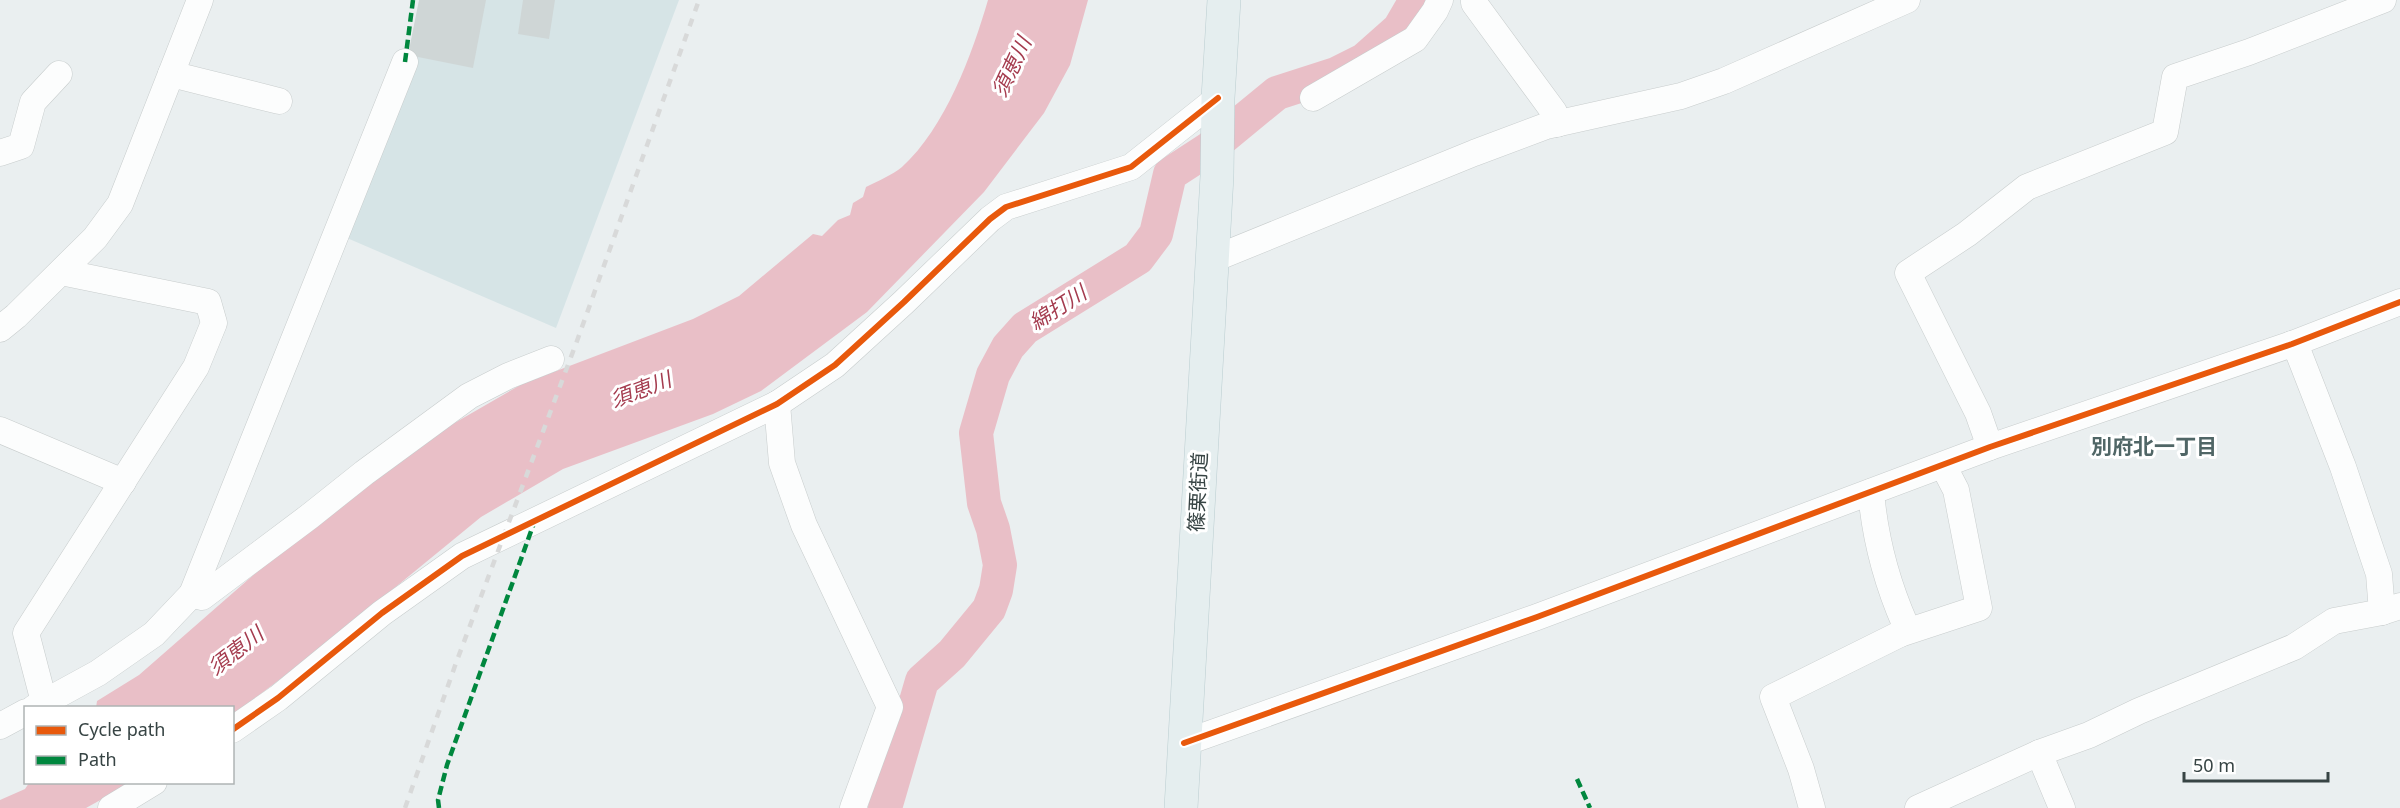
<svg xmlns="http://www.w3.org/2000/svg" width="2400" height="808" font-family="'Noto Sans','Noto Sans JP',sans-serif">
<rect width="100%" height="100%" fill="#eaeff0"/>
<polygon fill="#d6e4e6" points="423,0 679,0 556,328 347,238 416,68"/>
<g fill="#e9bfc7">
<path d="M988 0H1088L1070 65 1044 113 984 192 867 312 761 391 713 414 563 469 481 517 320 649 233 715 232 708H96L97 701 139 675 282 550 432 436 522 384 693 319 739 296 813 234 822 236 838 220 850 215 853 203 863 197 866 187C878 181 892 175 902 167 945 128 972 55 988 0Z"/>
<polygon points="29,783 131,783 86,808 0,808 0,800 25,789"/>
</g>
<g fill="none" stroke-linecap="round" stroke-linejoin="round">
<polyline stroke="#e9bfc7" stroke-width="34" points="885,808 922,681 952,654 989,609 996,590 1000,565 993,529 984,503 976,433 993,375 1008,347 1025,328 1138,258 1156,234 1170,174 1210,148 1277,93 1336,74 1364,60 1399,29 1416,0"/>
</g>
<g fill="#cfd6d6">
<polygon points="419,0 486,0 473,68 408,55"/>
<polygon points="523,0 555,0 549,39 518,34"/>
</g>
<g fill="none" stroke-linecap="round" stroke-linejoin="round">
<defs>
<g id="minor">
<polyline points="1474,0 1474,3 1554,112 1557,124"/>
<polyline points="171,74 279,101"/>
<polyline points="1313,98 1415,39 1435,11 1440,0"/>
<polyline points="0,153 21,146 33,102 59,74"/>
<polyline points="1211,260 1474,153 1546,126 1681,96 1724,81 1907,0"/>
<polyline points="0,329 16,316 95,238 120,204 200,0"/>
<polyline points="2292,344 2299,354 2343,467 2379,574 2382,612"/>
<polyline points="777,404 782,463 804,525 890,707 853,808"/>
<polyline points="0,430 123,482"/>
<polyline points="1990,447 1978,413 1908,273 1967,234 2027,187 2165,132 2175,77 2249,52 2383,0"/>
<polyline points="192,594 202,597 310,516 364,473 469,396 508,376 551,359"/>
<polyline points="1900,634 1979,608 1956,490 1943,465"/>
<polyline points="44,702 26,633 196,367 214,323 208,302 61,272"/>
<polyline points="34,708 98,673 154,634 192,594 405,62"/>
<polyline points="0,726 26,712"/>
<polyline points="232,730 278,698 382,613 462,556 777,404 835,365 904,302 990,219 1006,207 1131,167 1218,98"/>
<polyline points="1184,743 1537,617 1990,447 2292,344 2400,302"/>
<polyline points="2039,753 2062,808"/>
<polyline points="111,808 154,782"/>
<path d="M1812 808 1801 769 1773 697 1900 634 1905 624C1887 583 1875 538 1871 492"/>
<polyline points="1918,808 2039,753 2089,735 2139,711 2294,647 2334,621 2382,612 2400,606"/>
</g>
<polyline id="major" points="1181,808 1217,176 1218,98 1224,0"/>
</defs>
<use href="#minor" stroke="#c8cdcd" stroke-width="27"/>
<use href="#major" stroke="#bacdd0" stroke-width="34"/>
<use href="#minor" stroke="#fcfdfd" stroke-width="26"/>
<use href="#major" stroke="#e5eeef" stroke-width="33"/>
<polyline stroke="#d8d9d9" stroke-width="4.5" stroke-dasharray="8 8" stroke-linecap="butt" points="405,808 456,663 577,341 699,0"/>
<g stroke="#00873e" stroke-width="4.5" stroke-dasharray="9 4.5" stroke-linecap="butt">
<polyline points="405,62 413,0"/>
<polyline points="1577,779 1590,808"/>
<polyline points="439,808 438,800 447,765 534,523"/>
</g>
<defs>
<g id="cycleway">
<polyline points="232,730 278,698 382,613 462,556 777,404 835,365 904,302 990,219 1006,207 1131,167 1218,98"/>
<polyline points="1184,743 1537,617 1990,447 2292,344 2400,302"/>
</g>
</defs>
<use href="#cycleway" stroke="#fff" stroke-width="10"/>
<use href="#cycleway" stroke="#e8590c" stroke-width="6"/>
</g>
<g text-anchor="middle" stroke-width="6" stroke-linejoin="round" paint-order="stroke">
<g font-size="20" fill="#374444" stroke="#fff">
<text transform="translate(1198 492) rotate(-87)" y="7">篠栗街道</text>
</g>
<g font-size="21" font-style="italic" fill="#a53c4f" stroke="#fff">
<text transform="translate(1012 67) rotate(-65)" y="7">須恵川</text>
<text transform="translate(1058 308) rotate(-33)" y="7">綿打川</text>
<text transform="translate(641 390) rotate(-21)" y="7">須恵川</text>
<text transform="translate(236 651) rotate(-38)" y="7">須恵川</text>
</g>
<g font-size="21" font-weight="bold" fill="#506666" stroke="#fff">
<text x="2154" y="454">別府北一丁目</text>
</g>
</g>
<rect x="24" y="706" width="210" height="78" fill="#ffffff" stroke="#afb4b4" stroke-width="1.5"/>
<rect x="36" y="726" width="30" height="9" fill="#e8590c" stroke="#afb4b4" stroke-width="1.5"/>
<text x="78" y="736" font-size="18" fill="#374444">Cycle path</text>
<rect x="36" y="756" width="30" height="9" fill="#00873e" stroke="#afb4b4" stroke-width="1.5"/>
<text x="78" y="766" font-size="18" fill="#374444">Path</text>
<path d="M2184 772v9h144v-9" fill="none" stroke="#374444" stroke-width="3"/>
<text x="2193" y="772" font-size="18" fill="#374444" stroke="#ffffff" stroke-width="4.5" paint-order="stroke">50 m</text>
</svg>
